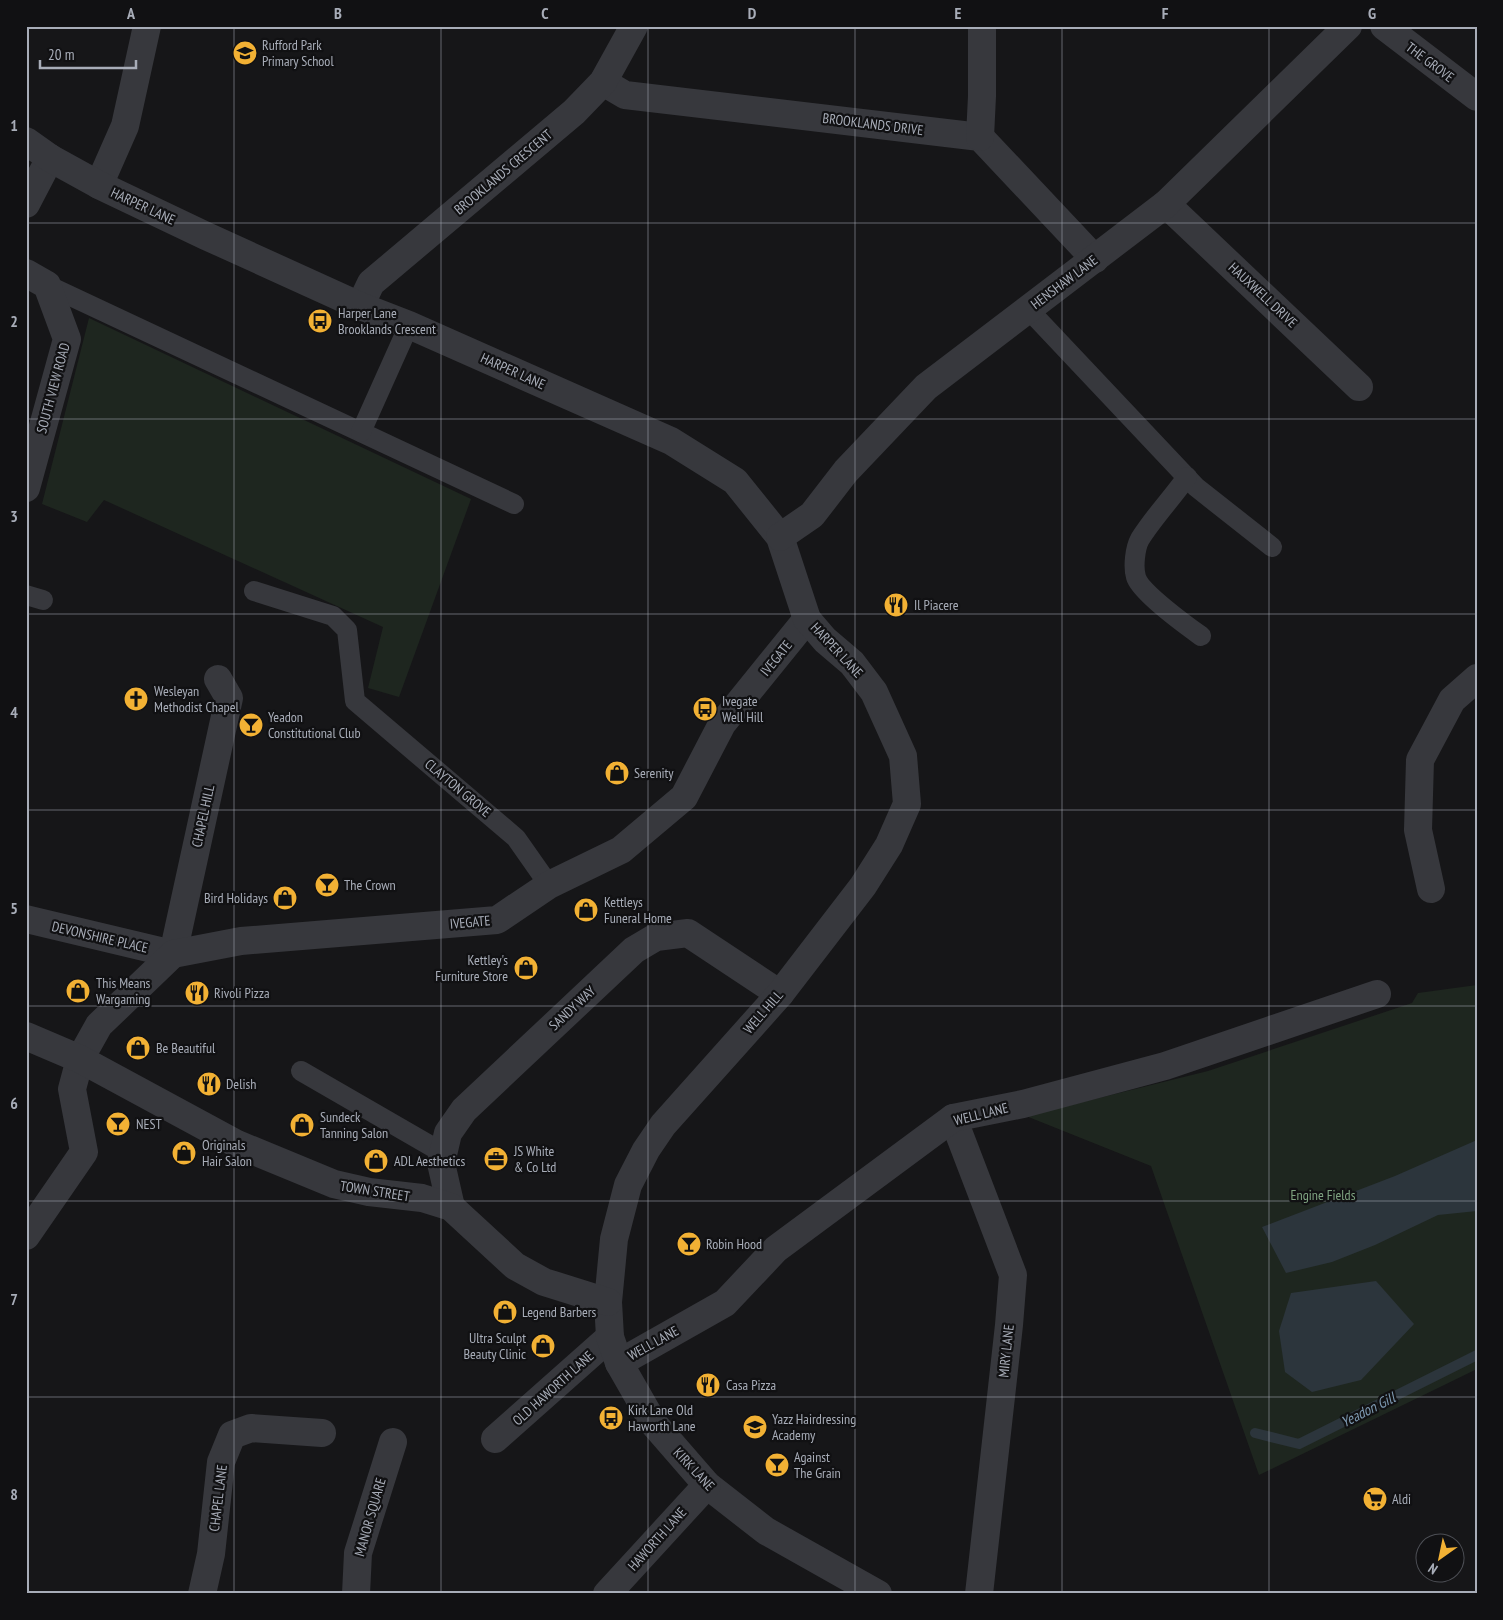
<svg xmlns="http://www.w3.org/2000/svg" width="1503" height="1620" font-family="'PT Sans Narrow',sans-serif">
<rect width="100%" height="100%" fill="#161618"/>
<g fill="#1e261f">
<polygon points="89,318 471,499 399,697 368,688 383,627 104,500 87,522 42,504"/>
<polygon points="1477,985 1477,1369 1259,1475 1151,1166 1026,1116 1208,1071 1412,1003 1418,993"/>
</g>
<g fill="#2c353c">
<polygon points="1477,1140 1477,1211 1438,1215 1375,1245 1332,1262 1286,1273 1262,1227 1395,1176"/>
<polygon points="1376,1281 1414,1324 1361,1380 1312,1392 1285,1372 1279,1331 1291,1293"/>
</g>
<g fill="none" stroke-linecap="round" stroke-linejoin="round">
<polyline stroke="#2c353c" stroke-width="10" points="1255,1433 1299,1444 1477,1355"/>
<g stroke="#37383d" stroke-width="20">
<polyline points="47,285 514,504"/>
<polyline points="1028,309 1196,487 1272,547"/>
<polyline points="361,432 409,325"/>
<path d="M1187 477C1172 498 1153 518 1140 539 1135 548 1133 567 1136 577 1140 592 1187 626 1201 636"/>
<polyline points="254,591 333,616 347,630 355,701 516,838 549,885"/>
<polyline points="26,595 43,600"/>
<polyline points="301,1071 443,1153"/>
</g>
<g stroke="#37383d" stroke-width="28">
<polyline points="1384,26 1477,97"/>
<polyline points="603,82 625,95 980,137 1095,259"/>
<polyline points="980,137 982,96 982,26"/>
<polyline points="99,185 125,126 147,26"/>
<polyline points="26,204 50,158"/>
<polyline points="1166,204 1359,387"/>
<polyline points="26,273 47,285 67,339 26,488"/>
<polyline points="360,306 371,283 574,112 603,82 634,26"/>
<polyline points="1431,889 1418,830 1420,760 1452,700 1477,678"/>
<polyline points="26,919 173,954 229,698 218,679"/>
<polyline points="953,1118 1013,1275 1009,1325 979,1594"/>
<polyline points="451,1207 441,1163 448,1133 464,1110 634,950 656,937 688,933 780,994"/>
<polyline points="26,1236 84,1152 72,1089 80,1059 99,1025 173,954 241,941 497,920 549,885 621,850 684,797 722,724 807,619"/>
<polyline points="619,1363 725,1303 776,1249 953,1118 1023,1104 1165,1066 1377,994"/>
<polyline points="495,1439 610,1337"/>
<polyline points="202,1594 211,1554 221,1462 232,1435 251,1428 322,1433"/>
<polyline points="356,1594 358,1553 393,1442"/>
</g>
<g stroke="#37383d" stroke-width="28">
<polyline points="26,141 50,158 99,185 206,236 360,306 409,325 671,441 735,481 780,537 807,619 825,640 852,663 874,692 903,756 907,804 889,845 863,886 780,994 663,1125 646,1150 628,1185 614,1239 608,1302 610,1337 619,1363 654,1424 707,1485 766,1531 878,1594"/>
<polyline points="780,537 812,515 846,471 926,387 1166,204 1348,26"/>
<polyline points="26,1036 80,1059 237,1144 334,1184 369,1192 422,1198 451,1207 515,1266 544,1282 608,1302"/>
<polyline points="607,1594 707,1485"/>
</g>
</g>
<path fill="none" stroke="#a8adb8" stroke-width="1" stroke-opacity="0.55" d="M234 26V1594M441 26V1594M648 26V1594M855 26V1594M1062 26V1594M1269 26V1594M26 223H1477M26 419H1477M26 614H1477M26 810H1477M26 1006H1477M26 1201H1477M26 1397H1477"/>
<defs>
<symbol id="school-disc" viewBox="-11 -11 22 22"><circle r="9.5" fill="#f2b134" stroke="#111113"/><path d="M0-5L7-2L0 1L-7-2ZM-4 1L0 2.5L4 1V4Q0 6-4 4Z" fill="#111"/></symbol>
<symbol id="bus-disc" viewBox="-11 -11 22 22"><circle r="9.5" fill="#f2b134" stroke="#111113"/><path d="M-5-6H5V4H4V6H2V4H-2V6H-4V4H-5ZM-3.5-4V0h7V-4ZM-3.5 1.2v1.5H-2V1.2ZM2 1.2v1.5H3.5V1.2Z" fill="#111"/></symbol>
<symbol id="restaurant-disc" viewBox="-11 -11 22 22"><circle r="9.5" fill="#f2b134" stroke="#111113"/><path d="M-5-6h1v4h1v-4h1v4h1v-4h1v5L-1.5 .5V6h-2V.5L-5-1ZM5-6V6H3V1.5H1.5Q1.5-4 5-6Z" fill="#111"/></symbol>
<symbol id="church-disc" viewBox="-11 -11 22 22"><circle r="9.5" fill="#f2b134" stroke="#111113"/><path d="M-1.2-6h2.4v3.5h3.3v2.4h-3.3V6h-2.4V-.1h-3.3v-2.4h3.3Z" fill="#111"/></symbol>
<symbol id="bar-disc" viewBox="-11 -11 22 22"><circle r="9.5" fill="#f2b134" stroke="#111113"/><path d="M-6-5H6L.8 .8V4.5H3.5V6h-7V4.5H-.8V.8Z" fill="#111"/></symbol>
<symbol id="shop-disc" viewBox="-11 -11 22 22"><circle r="9.5" fill="#f2b134" stroke="#111113"/><path d="M-5-2.5h2.3a2.7 3.5 0 0 1 5.4 0H5L5.5 6h-11ZM-1.5-2.5h3a1.5 2.3 0 0 0-3 0Z" fill="#111"/></symbol>
<symbol id="office-disc" viewBox="-11 -11 22 22"><circle r="9.5" fill="#f2b134" stroke="#111113"/><path d="M-6-3h4V-5.5h4V-3h4V5H-6ZM-1-4.5V-3h2v-1.5ZM-6 0V1H6V0Z" fill="#111"/></symbol>
<symbol id="university-disc" viewBox="-11 -11 22 22"><circle r="9.5" fill="#f2b134" stroke="#111113"/><path d="M0-5L7-2L0 1L-7-2ZM-4 1L0 2.5L4 1V4Q0 6-4 4Z" fill="#111"/></symbol>
<symbol id="supermarket-disc" viewBox="-11 -11 22 22"><circle r="9.5" fill="#f2b134" stroke="#111113"/><path d="M-6-5.5h2.5l.6 2H6L4.5 2H-2.5L-4.4-4H-6ZM-1.5 3.2a1.3 1.3 0 1 0 .1 0ZM3 3.2a1.3 1.3 0 1 0 .1 0Z" fill="#111"/></symbol>
</defs>
<g fill-rule="evenodd">
<use href="#school-disc" x="231" y="39" width="28" height="28"/>
<use href="#bus-disc" x="306" y="307" width="28" height="28"/>
<use href="#restaurant-disc" x="882" y="591" width="28" height="28"/>
<use href="#church-disc" x="122" y="685" width="28" height="28"/>
<use href="#bus-disc" x="691" y="695" width="28" height="28"/>
<use href="#bar-disc" x="237" y="711" width="28" height="28"/>
<use href="#shop-disc" x="603" y="759" width="28" height="28"/>
<use href="#bar-disc" x="313" y="871" width="28" height="28"/>
<use href="#shop-disc" x="271" y="884" width="28" height="28"/>
<use href="#shop-disc" x="572" y="896" width="28" height="28"/>
<use href="#shop-disc" x="512" y="954" width="28" height="28"/>
<use href="#shop-disc" x="64" y="977" width="28" height="28"/>
<use href="#restaurant-disc" x="183" y="979" width="28" height="28"/>
<use href="#shop-disc" x="124" y="1034" width="28" height="28"/>
<use href="#restaurant-disc" x="195" y="1070" width="28" height="28"/>
<use href="#bar-disc" x="104" y="1110" width="28" height="28"/>
<use href="#shop-disc" x="288" y="1111" width="28" height="28"/>
<use href="#shop-disc" x="170" y="1139" width="28" height="28"/>
<use href="#office-disc" x="482" y="1145" width="28" height="28"/>
<use href="#shop-disc" x="362" y="1147" width="28" height="28"/>
<use href="#bar-disc" x="675" y="1230" width="28" height="28"/>
<use href="#shop-disc" x="491" y="1298" width="28" height="28"/>
<use href="#shop-disc" x="529" y="1332" width="28" height="28"/>
<use href="#restaurant-disc" x="694" y="1371" width="28" height="28"/>
<use href="#bus-disc" x="597" y="1404" width="28" height="28"/>
<use href="#university-disc" x="741" y="1413" width="28" height="28"/>
<use href="#bar-disc" x="763" y="1451" width="28" height="28"/>
<use href="#supermarket-disc" x="1361" y="1485" width="28" height="28"/>
</g>
<g text-anchor="middle" stroke-width="4.5" stroke-linejoin="round" paint-order="stroke">
<g font-size="14" fill="#a8adb8" stroke="#111113" text-anchor="start">
<text x="262" y="50">Rufford Park<tspan x="262" dy="16">Primary School</tspan></text>
<text x="338" y="318">Harper Lane<tspan x="338" dy="16">Brooklands Crescent</tspan></text>
<text x="914" y="610">Il Piacere</text>
<text x="154" y="696">Wesleyan<tspan x="154" dy="16">Methodist Chapel</tspan></text>
<text x="722" y="706">Ivegate<tspan x="722" dy="16">Well Hill</tspan></text>
<text x="268" y="722">Yeadon<tspan x="268" dy="16">Constitutional Club</tspan></text>
<text x="634" y="778">Serenity</text>
<text x="344" y="890">The Crown</text>
<text x="268" y="903" text-anchor="end">Bird Holidays</text>
<text x="604" y="907">Kettleys<tspan x="604" dy="16">Funeral Home</tspan></text>
<text x="508" y="965" text-anchor="end">Kettley's<tspan x="508" dy="16">Furniture Store</tspan></text>
<text x="96" y="988">This Means<tspan x="96" dy="16">Wargaming</tspan></text>
<text x="214" y="998">Rivoli Pizza</text>
<text x="156" y="1053">Be Beautiful</text>
<text x="226" y="1089">Delish</text>
<text x="320" y="1122">Sundeck<tspan x="320" dy="16">Tanning Salon</tspan></text>
<text x="136" y="1129">NEST</text>
<text x="202" y="1150">Originals<tspan x="202" dy="16">Hair Salon</tspan></text>
<text x="514" y="1156">JS White<tspan x="514" dy="16">&amp; Co Ltd</tspan></text>
<text x="394" y="1166">ADL Aesthetics</text>
<text x="706" y="1249">Robin Hood</text>
<text x="522" y="1317">Legend Barbers</text>
<text x="526" y="1343" text-anchor="end">Ultra Sculpt<tspan x="526" dy="16">Beauty Clinic</tspan></text>
<text x="726" y="1390">Casa Pizza</text>
<text x="628" y="1415">Kirk Lane Old<tspan x="628" dy="16">Haworth Lane</tspan></text>
<text x="772" y="1424">Yazz Hairdressing<tspan x="772" dy="16">Academy</tspan></text>
<text x="794" y="1462">Against<tspan x="794" dy="16">The Grain</tspan></text>
<text x="1392" y="1504">Aldi</text>
</g>
<g font-size="14" fill="#a8adb8" stroke="#111113">
<text transform="translate(1430 62) rotate(37)" y="5">THE GROVE</text>
<text transform="translate(873 124) rotate(7)" y="5">BROOKLANDS DRIVE</text>
<text transform="translate(503 172) rotate(-40)" y="5">BROOKLANDS CRESCENT</text>
<text transform="translate(143 206) rotate(25)" y="5">HARPER LANE</text>
<text transform="translate(1064 282) rotate(-37)" y="5">HENSHAW LANE</text>
<text transform="translate(1263 295) rotate(43)" y="5">HAUXWELL DRIVE</text>
<text transform="translate(513 371) rotate(24)" y="5">HARPER LANE</text>
<text transform="translate(53 388) rotate(-75)" y="5">SOUTH VIEW ROAD</text>
<text transform="translate(837 650) rotate(47)" y="5">HARPER LANE</text>
<text transform="translate(776 658) rotate(-51)" y="5">IVEGATE</text>
<text transform="translate(458 788) rotate(40)" y="5">CLAYTON GROVE</text>
<text transform="translate(203 816) rotate(-78)" y="5">CHAPEL HILL</text>
<text transform="translate(470 922) rotate(-5)" y="5">IVEGATE</text>
<text transform="translate(100 937) rotate(13)" y="5">DEVONSHIRE PLACE</text>
<text transform="translate(572 1008) rotate(-43)" y="5">SANDY WAY</text>
<text transform="translate(763 1012) rotate(-49)" y="5">WELL HILL</text>
<text transform="translate(981 1114) rotate(-14)" y="5">WELL LANE</text>
<text transform="translate(375 1191) rotate(9)" y="5">TOWN STREET</text>
<text transform="translate(653 1343) rotate(-29)" y="5">WELL LANE</text>
<text transform="translate(1006 1351) rotate(-84)" y="5">MIRY LANE</text>
<text transform="translate(553 1388) rotate(-42)" y="5">OLD HAWORTH LANE</text>
<text transform="translate(694 1469) rotate(47)" y="5">KIRK LANE</text>
<text transform="translate(218 1498) rotate(-83)" y="5">CHAPEL LANE</text>
<text transform="translate(370 1517) rotate(-74)" y="5">MANOR SQUARE</text>
<text transform="translate(657 1539) rotate(-48)" y="5">HAWORTH LANE</text>
</g>
<g font-size="14" fill="#7fa381" stroke="#111113">
<text x="1323" y="1200">Engine Fields</text>
</g>
<g font-size="15" font-style="italic" fill="#7f9bb3" stroke="#111113">
<text transform="translate(1368 1410) rotate(-27)" y="5">Yeadon Gill</text>
</g>
</g>
<rect width="1503" height="1620" fill="none" stroke="#111113" stroke-width="55"/>
<g transform="translate(1440 1558) rotate(213)"><circle r="24" fill="#111113" stroke="#4d4f55"/>
<path d="M0-4L9 19L0 12L-9 19Z" fill="#f2b134"/>
<text y="-8" font-size="14" font-weight="bold" text-anchor="middle" fill="#a8adb8">N</text>
</g>
<path d="M40 60v8h96v-8" fill="none" stroke="#a8adb8" stroke-width="2.5"/>
<text x="48" y="60" font-size="15" fill="#a8adb8" stroke="#111113" stroke-width="4" paint-order="stroke">20 m</text>
<rect x="28" y="28" width="1448" height="1564" fill="none" stroke="#a8adb8" stroke-width="2"/>
<g font-size="16" text-anchor="middle" font-weight="bold" fill="#a8adb8">
<text x="131" y="19">A</text>
<text x="338" y="19">B</text>
<text x="545" y="19">C</text>
<text x="752" y="19">D</text>
<text x="958" y="19">E</text>
<text x="1165" y="19">F</text>
<text x="1372" y="19">G</text>
<text x="14" y="131">1</text>
<text x="14" y="327">2</text>
<text x="14" y="522">3</text>
<text x="14" y="718">4</text>
<text x="14" y="914">5</text>
<text x="14" y="1109">6</text>
<text x="14" y="1305">7</text>
<text x="14" y="1500">8</text>
</g>
</svg>
